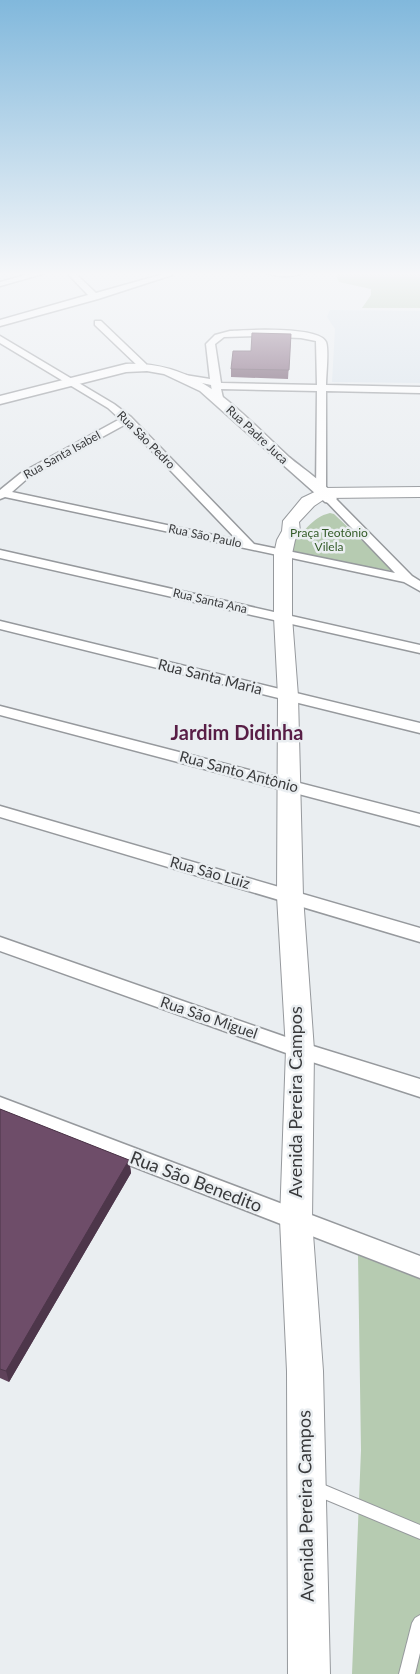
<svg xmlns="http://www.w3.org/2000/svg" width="420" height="1674" font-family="Lato,sans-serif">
<rect width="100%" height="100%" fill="#eaeef1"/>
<polygon fill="#dae4ec" points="330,310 420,311 420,383 332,382 335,329 327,317"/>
<g fill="#b6cbb1">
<polygon points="337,273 420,273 420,308 362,308 371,295 371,289 339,282 335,274"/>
<path d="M330 513 334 514 394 571 294 555 289 548C301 535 312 517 330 513Z"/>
<polygon points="358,1255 420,1279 420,1674 352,1674 361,1450"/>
</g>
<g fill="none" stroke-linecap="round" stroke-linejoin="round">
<defs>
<g id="service">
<polygon points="315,1481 420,1525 420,1539 310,1493 308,1488 310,1483"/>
<polygon points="420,1615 420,1653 415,1674 399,1674 412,1623 415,1618"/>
</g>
<g id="minor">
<polygon points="33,273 46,273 0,286 0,282"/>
<polygon points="67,273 75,273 96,293 167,273 172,275 98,299 0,326 0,320 88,295"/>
<path d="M268 273H302C295 277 275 277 268 273Z"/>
<polygon points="95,321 101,321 146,364 146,368 140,368 95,325"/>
<path d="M230 331C246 330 319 326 326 342 329 350 326 375 326 385L420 387V393L326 391V490L320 493 316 492 317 391 221 389 223 398 218 401 213 398 211 385 180 378 185 375 210 379 206 344 215 335ZM256 336 301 338 316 341 317 385 221 383 215 344 224 337Z"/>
<path d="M0 336 114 404 131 417 254 544 395 573 324 499 330 496 334 497 412 576 420 581V591L404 582 5 497 0 499V490L21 473 120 419 108 408 0 343ZM126 424 237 540 12 492 29 477Z"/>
<polygon points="0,550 420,645 420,653 0,558"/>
<polygon points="0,621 420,723 420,733 0,629"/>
<polygon points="0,706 420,814 420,826 0,715"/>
<polygon points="0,806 420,928 420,942 0,817"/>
<polygon points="0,937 300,1042 420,1079 420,1097 300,1058 0,951"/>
<polygon points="0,1097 420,1256 420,1278 0,1115"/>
</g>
<path id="tertiary" d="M126 364C200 361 238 411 289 457 303 469 327 484 337 499L330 503 325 502 200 391 164 374 147 371 126 372 0 404V396Z"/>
<polygon id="secondary" points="420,487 420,497 326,498 314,506 299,522 300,531 295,540 292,554 292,617 298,696 303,896 314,1050 312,1220 323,1371 330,1674 288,1674 287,1371 280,1220 286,1050 277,896 278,696 274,617 274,554 277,540 282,531 283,521 302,498 323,488"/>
</defs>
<use href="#service" stroke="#96999d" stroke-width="2"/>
<use href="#minor" stroke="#96999d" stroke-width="3"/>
<use href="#tertiary" stroke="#96999d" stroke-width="3"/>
<use href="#secondary" stroke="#96999d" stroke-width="2"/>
<use href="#service" fill="#fff" fill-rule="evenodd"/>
<use href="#minor" fill="#fff" fill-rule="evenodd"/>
<use href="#tertiary" fill="#fff" fill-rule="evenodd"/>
<use href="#secondary" fill="#fff" fill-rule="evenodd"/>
</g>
<g fill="#5f425a">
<polygon points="291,334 288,379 231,377 231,369 251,351"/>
<polygon points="0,1109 129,1160 131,1173 9,1382 0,1378"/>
</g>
<polygon fill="#4d364a" points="129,1160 131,1173 9,1382 6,1371"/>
<g fill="#6e4d69" stroke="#4d364a">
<polygon points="252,333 291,334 289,370 231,369 233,351 251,351"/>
<polygon points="0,1109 129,1160 6,1371 0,1369"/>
</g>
<linearGradient id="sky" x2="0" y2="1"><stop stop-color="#81b8dc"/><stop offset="0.54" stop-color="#f6f7f9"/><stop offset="1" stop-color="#f6f7f9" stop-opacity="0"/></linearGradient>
<rect width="420" height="507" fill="url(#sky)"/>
<g text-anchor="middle" stroke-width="5" stroke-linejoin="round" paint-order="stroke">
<g font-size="12" fill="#393a3c" stroke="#eaeef1">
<text transform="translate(257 435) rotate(43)" y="4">Rua Padre Juca</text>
<text transform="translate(146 440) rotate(45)" y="4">Rua São Pedro</text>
<text transform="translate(62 455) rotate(-29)" y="4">Rua Santa Isabel</text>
<text transform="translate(205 536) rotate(12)" y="4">Rua São Paulo</text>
<text transform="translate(210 601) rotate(13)" y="4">Rua Santa Ana</text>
</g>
<g font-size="12" fill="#335b28" stroke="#eaeef1">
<text x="329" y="537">Praça Teotônio<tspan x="329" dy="14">Vilela</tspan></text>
</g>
<g font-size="15" fill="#393a3c" stroke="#eaeef1">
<text transform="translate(210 677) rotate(14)" y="5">Rua Santa Maria</text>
<text transform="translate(239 772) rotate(15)" y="5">Rua Santo Antônio</text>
<text transform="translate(210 873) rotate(16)" y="5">Rua São Luiz</text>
<text transform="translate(209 1018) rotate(19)" y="5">Rua São Miguel</text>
</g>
<g font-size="18" fill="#393a3c" stroke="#eaeef1">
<text transform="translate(296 1102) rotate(-90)" y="6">Avenida Pereira Campos</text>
<text transform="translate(196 1182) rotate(21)" y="6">Rua São Benedito</text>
<text transform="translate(306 1506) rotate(-91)" y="6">Avenida Pereira Campos</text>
</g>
<g font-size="20" font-weight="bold" fill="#581e46" stroke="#eaeef1">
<text x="237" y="740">Jardim Didinha</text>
</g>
</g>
</svg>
